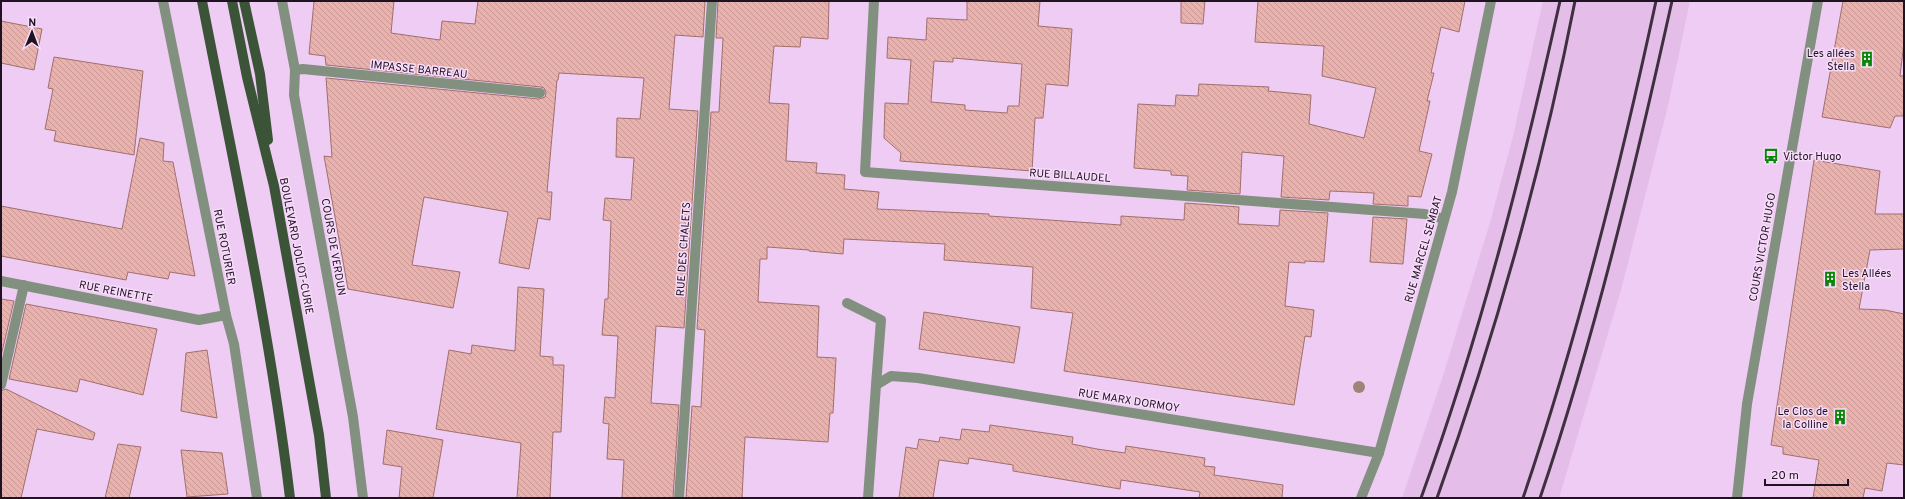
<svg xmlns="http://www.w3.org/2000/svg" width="1905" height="499" font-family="Overpass,sans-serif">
<defs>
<pattern id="building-back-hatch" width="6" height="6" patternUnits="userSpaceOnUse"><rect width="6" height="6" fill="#e9b2ae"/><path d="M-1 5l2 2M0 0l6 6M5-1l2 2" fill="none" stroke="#c89895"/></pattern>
</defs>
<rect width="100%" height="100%" fill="#efccf3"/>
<polygon fill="#e4bee9" points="1543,1 1690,1 1668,106 1621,290 1559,498 1402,498 1443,376 1491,219 1513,136"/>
<g fill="url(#building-back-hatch)" stroke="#a16f6c" fill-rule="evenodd">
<polygon points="314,1 394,1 391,33 440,40 442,21 475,24 478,1 705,1 703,37 675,35 669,109 698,111 684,328 656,326 651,403 679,405 673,498 622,498 624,460 607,459 609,424 603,423 605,397 615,398 618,336 602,335 605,299 608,299 611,221 603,220 605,198 631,200 634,158 616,157 617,118 640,119 644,78 559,73 558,80 557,80 547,192 552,192 550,220 538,218 529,269 499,263 508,212 424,197 412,265 460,272 453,308 348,289 324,156 332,157 326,78 539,99 545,97 546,93 544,88 541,87 326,65 325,56 309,54"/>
<polygon points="718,1 829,1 828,39 801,37 800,47 774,46 769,103 789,104 786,161 817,163 816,173 845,175 844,189 879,192 877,209 989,214 989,216 1049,220 1121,225 1121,216 1184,220 1185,203 1239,207 1238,224 1279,226 1280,210 1328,213 1324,262 1305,261 1305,263 1289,262 1285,306 1314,310 1311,337 1305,336 1294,405 1064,371 1073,313 1031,308 1033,267 944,260 945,244 844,239 843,254 809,251 809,250 767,247 767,259 760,259 758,302 819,306 817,357 836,358 833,413 830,413 828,442 745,437 742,498 686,498 692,406 701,407 705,330 697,329 711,112 719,112 723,38 716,38"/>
<path d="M967 1H1040L1038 26 1072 29 1068 86 1046 84 1043 118H1035L1032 171 900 161 901 153 884 138 885 103 908 104 911 60 887 58 888 37 926 40 927 18 967 20ZM953 58 1022 64 1019 106H1008L1007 113 965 110V105L931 102 934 61 953 62Z"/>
<polygon points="1181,1 1205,1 1203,24 1181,23"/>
<polygon points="1258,1 1465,1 1459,32 1441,27 1431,73 1434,73 1427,101 1430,101 1419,151 1432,154 1421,197 1408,196 1408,206 1373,204 1374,193 1330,191 1329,200 1281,197 1284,156 1242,152 1240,194 1187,190 1188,176 1171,175 1171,171 1134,168 1138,104 1175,106 1176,95 1198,96 1199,84 1269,87 1268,91 1311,95 1309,124 1364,138 1376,88 1322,76 1324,46 1255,42"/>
<polygon points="1843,1 1904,1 1904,43 1900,76 1904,76 1904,116 1895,116 1890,128 1822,117"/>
<polygon points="1,21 42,29 34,70 1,63"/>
<polygon points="54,57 143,71 134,155 54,141 56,131 45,129 53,89 48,88"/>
<polygon points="140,138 164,143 163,161 173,162 195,276 170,272 168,279 128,272 126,280 1,256 1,206 122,229"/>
<polygon points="1814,160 1880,171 1875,214 1904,214 1904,249 1870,250 1859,309 1885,310 1904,314 1904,465 1887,463 1882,491 1865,488 1863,498 1813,498 1819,460 1783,454 1783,447 1771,445"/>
<polygon points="1373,217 1407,219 1403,264 1370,262"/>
<polygon points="518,287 544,289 540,356 553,357 553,365 564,365 561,432 553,432 550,498 517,498 521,443 436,429 449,350 471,354 472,345 515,351"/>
<polygon points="1,299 14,301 1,356"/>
<polygon points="26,304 157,329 143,395 80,379 77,392 9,379"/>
<polygon points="924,312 1020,327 1014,363 919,349"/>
<polygon points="207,350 217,418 181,411 186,353"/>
<polygon points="6,389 95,433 93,440 37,429 21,498 1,498 1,391"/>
<polygon points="990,425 1073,437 1072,444 1097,449 1125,453 1126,446 1205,458 1204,466 1215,467 1214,475 1283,485 1282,498 1199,498 1200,492 1121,480 1120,489 1013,471 1013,465 969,458 968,464 939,460 933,498 899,498 906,447 917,449 919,439 939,442 940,437 960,440 962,429 989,432"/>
<polygon points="387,430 443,440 433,498 399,498 402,467 383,464"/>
<polygon points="118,444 141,447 129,498 105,498"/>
<polygon points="181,450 222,453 228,494 187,497"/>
</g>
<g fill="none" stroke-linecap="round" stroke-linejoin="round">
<g stroke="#829080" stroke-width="10">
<polyline points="163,1 226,315 234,344 257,498"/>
<polyline points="282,1 295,70 294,95 353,417 363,498"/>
<polyline points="874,1 865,172 1425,214 1444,219"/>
<polyline points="295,70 303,69 540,93"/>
<polyline points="1,281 199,320 226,315"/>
<polyline points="847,303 881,320 876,385"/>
<polyline points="1,385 24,285"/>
<polyline points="679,498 712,1"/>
<polyline points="868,498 876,385 891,376 918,378 1379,453"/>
<polyline points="1361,498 1379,453 1452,192 1491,1"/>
<polyline points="1737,498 1747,404 1818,1"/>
</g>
<g stroke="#3b5438" stroke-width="10">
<path d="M202 1C234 166 270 331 290 498"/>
<polyline points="232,1 247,77 274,186 319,435 326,498"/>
<polyline points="244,1 260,74 268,140"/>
</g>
<g stroke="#3f2f40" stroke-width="3">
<path d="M1421 498C1480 336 1523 169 1560 1"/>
<path d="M1437 498C1495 336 1542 170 1575 1"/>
<path d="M1523 498C1578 336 1620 169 1656 1"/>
<path d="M1540 498C1595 336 1635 168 1672 1"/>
</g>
</g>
<circle fill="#a08378" cx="1359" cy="387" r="6"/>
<defs>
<symbol id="building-bare" viewBox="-9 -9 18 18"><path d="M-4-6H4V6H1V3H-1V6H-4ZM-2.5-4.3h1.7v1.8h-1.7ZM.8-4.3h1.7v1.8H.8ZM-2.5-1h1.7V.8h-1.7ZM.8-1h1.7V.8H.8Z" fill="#088606" stroke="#f8dcfb" stroke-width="2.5" paint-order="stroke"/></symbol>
<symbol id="bus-bare" viewBox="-9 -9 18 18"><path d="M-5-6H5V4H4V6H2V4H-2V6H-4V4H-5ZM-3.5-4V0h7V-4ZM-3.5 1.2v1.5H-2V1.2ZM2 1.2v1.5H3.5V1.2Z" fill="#088606" stroke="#f8dcfb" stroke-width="2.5" paint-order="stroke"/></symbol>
</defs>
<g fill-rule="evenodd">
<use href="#building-bare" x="1856" y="48" width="22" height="22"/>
<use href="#bus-bare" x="1760" y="145" width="22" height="22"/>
<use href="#building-bare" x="1819" y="268" width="22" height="22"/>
<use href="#building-bare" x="1829" y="406" width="22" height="22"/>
</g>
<g text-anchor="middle" stroke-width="3" stroke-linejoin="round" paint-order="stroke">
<g font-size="11" fill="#201321" stroke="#f8dcfb" text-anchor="end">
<text x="1855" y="57">Les allées<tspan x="1855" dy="13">Stella</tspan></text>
<text x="1783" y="160" text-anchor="start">Victor Hugo</text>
<text x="1842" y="277" text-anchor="start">Les Allées<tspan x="1842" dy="13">Stella</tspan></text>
<text x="1828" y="415">Le Clos de<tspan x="1828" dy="13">la Colline</tspan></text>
</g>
<g font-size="11" fill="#201321" stroke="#f8dcfb">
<text transform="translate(419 69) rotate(6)" y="4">IMPASSE BARREAU</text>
<text transform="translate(1070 175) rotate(4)" y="4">RUE BILLAUDEL</text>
<text transform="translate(297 246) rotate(79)" y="4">BOULEVARD JOLIOT-CURIE</text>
<text transform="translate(225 247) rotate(79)" y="4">RUE ROTURIER</text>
<text transform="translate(334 247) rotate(80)" y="4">COURS DE VERDUN</text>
<text transform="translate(1762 247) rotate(-80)" y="4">COURS VICTOR HUGO</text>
<text transform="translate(683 249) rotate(-86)" y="4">RUE DES CHALETS</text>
<text transform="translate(1423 249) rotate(-74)" y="4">RUE MARCEL SEMBAT</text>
<text transform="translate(116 291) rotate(11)" y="4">RUE REINETTE</text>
<text transform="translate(1129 400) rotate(9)" y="4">RUE MARX DORMOY</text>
</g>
</g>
<rect width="1905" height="499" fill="none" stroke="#201321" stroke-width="4"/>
<g transform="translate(32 32) rotate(1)" stroke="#f8dcfb" stroke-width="3" paint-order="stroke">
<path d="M0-3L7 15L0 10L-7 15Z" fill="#201321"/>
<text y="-6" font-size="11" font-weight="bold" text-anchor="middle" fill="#201321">N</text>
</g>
<path d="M1765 479v6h83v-6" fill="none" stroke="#201321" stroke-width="2"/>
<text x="1771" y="479" font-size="12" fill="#201321" stroke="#f8dcfb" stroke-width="3" paint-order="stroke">20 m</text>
</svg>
